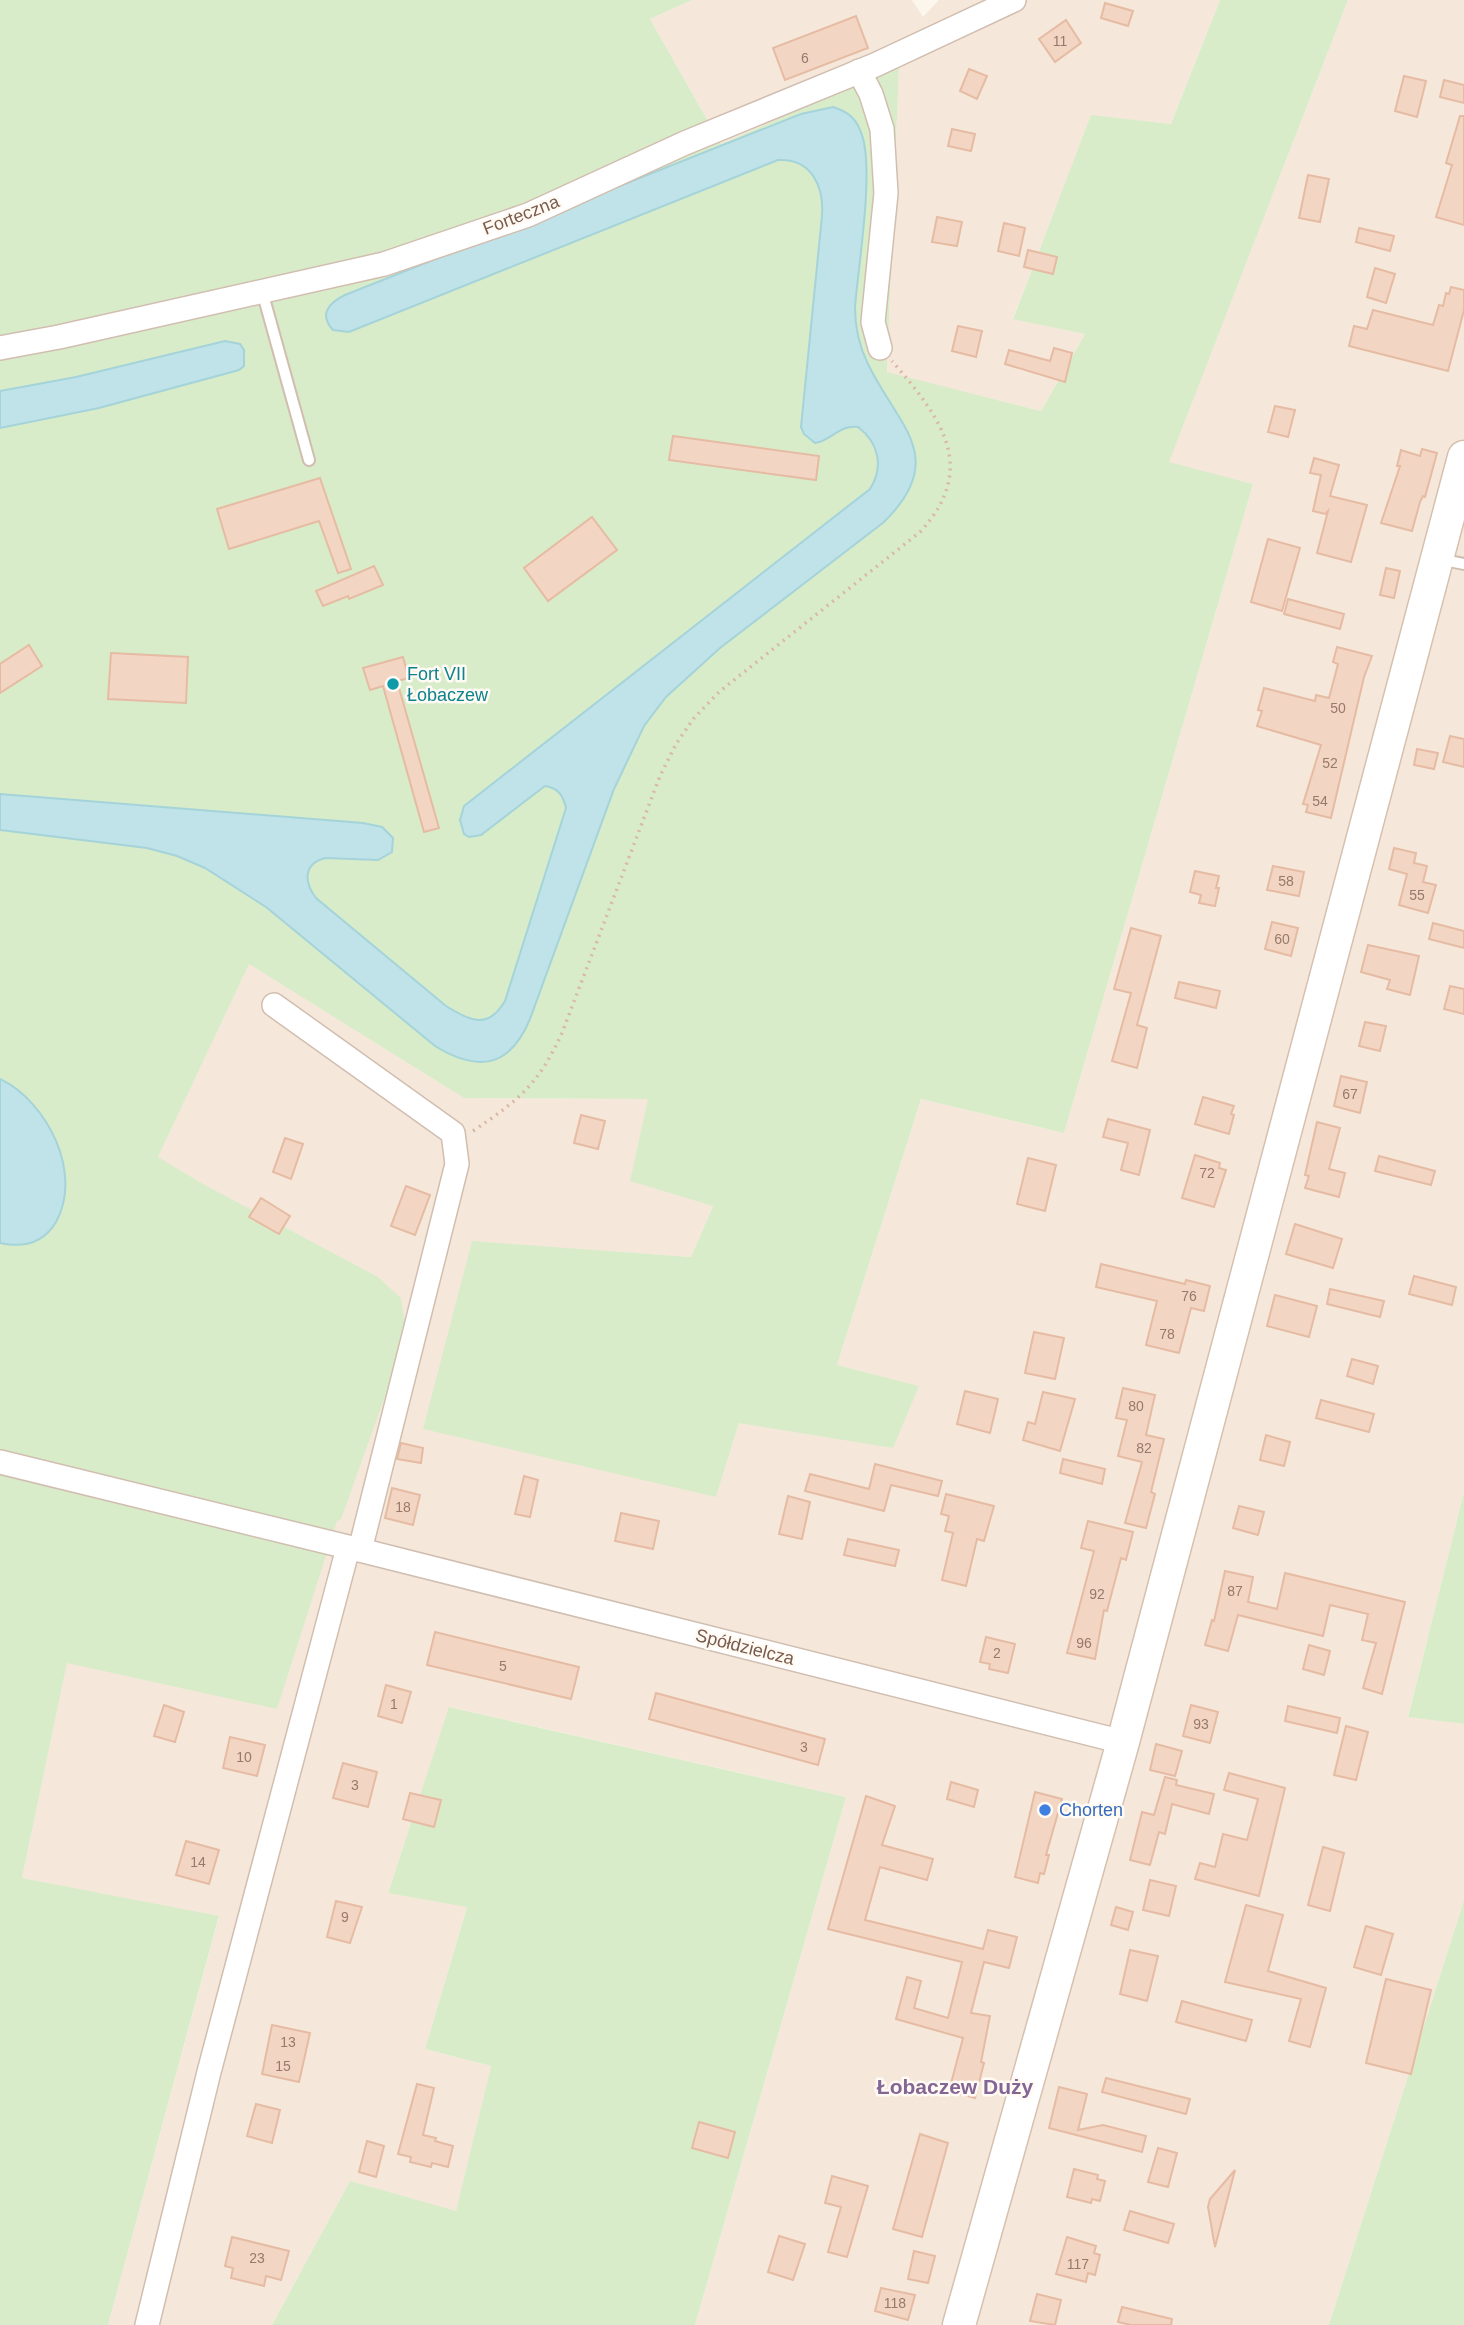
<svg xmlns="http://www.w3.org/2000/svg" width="1464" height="2325" font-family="Helvetica,sans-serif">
<rect width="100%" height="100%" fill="#fdf6ec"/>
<g fill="#f5e8da">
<polygon points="692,0 912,0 923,17 939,0 1220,0 1171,124 1091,116 1013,318 1085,334 1041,411 887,373 899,66 721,144 650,19"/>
<polygon points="1348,0 1464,0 1464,1492 1408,1716 1464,1724 1464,1900 1329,2325 695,2325 846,1797 450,1707 388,1892 467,1906 425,2049 491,2066 456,2212 350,2181 272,2325 108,2325 219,1917 22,1878 67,1662 141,1193 249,963 464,1098 648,1099 713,1206 691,1257 472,1242 716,1497 739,1423 918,1386 837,1365 921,1099 1064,1133 1253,484 1168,463"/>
</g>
<g fill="#d8ecc9">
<polygon points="0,0 692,0 650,19 721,144 899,66 887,372 1041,411 1085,334 1013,319 1091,115 1171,124 1220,0 1348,0 1169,462 1253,484 1064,1133 921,1099 837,1365 919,1386 893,1448 739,1423 716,1497 423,1429 472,1241 691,1257 713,1206 630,1181 648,1099 464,1098 249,964 158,1157 203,1184 378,1277 401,1298 407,1335 341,1519 337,1521 277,1709 67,1663 22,1878 219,1916 108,2325 0,2325"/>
<polygon points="1464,1492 1464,1724 1408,1717"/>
<polygon points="449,1707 846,1797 695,2325 272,2325 350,2181 456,2211 491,2066 425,2049 467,1907 388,1893"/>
<polygon points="1464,1900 1464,2325 1329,2325"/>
</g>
<g fill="#bfe3e8" stroke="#a5d3da" stroke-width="2">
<path d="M833 107C846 111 855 117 860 130 876 163 858 266 855 307 855 327 859 346 868 364 897 425 950 457 884 522L720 648 666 697 644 726 614 789 530 1019C510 1067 479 1073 435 1046L266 907 205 868 177 856 147 848 0 830V794L363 823 382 827 393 838 392 852 378 860 325 858C303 864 304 882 316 898L446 1006C470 1021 488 1030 505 1001L566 808C563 796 559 788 545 786L481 835 469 837 464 834 460 820 464 806 870 489C884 467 879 443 858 427 840 424 831 441 815 443L804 434 801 427 822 216C824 187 812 158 778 160L349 332 333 330C319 315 328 303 345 295L801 114Z"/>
<polygon points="225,341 240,344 244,350 244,366 239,370 99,408 0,428 0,391 76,377"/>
<path d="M0 1079C48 1102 83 1174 56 1222 43 1244 23 1248 0 1243Z"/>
</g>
<g fill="#f3d5c3" stroke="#e6bba3" stroke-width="2">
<polygon points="1105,3 1133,11 1128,26 1101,18"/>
<polygon points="856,16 868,48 785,80 773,48"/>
<polygon points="1066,20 1081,43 1055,62 1039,39"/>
<polygon points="969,69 987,76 977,99 960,91"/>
<polygon points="1404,76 1426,81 1417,117 1395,111"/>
<polygon points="1444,80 1464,85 1464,103 1440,97"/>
<polygon points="1460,116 1464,116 1464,225 1436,217 1452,165 1446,163"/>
<polygon points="952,129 975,134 971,151 948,146"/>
<polygon points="1308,175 1329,179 1320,222 1299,218"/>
<polygon points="937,217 962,222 957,246 932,242"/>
<polygon points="1004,223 1025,228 1019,256 998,251"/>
<polygon points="1359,228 1394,236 1390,251 1356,242"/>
<polygon points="1028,250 1057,257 1053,274 1024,267"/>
<polygon points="1375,268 1395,274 1386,303 1367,297"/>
<polygon points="1451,287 1464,290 1464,310 1448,371 1349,346 1354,326 1367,329 1373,310 1433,325 1439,305 1443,306 1446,293 1449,294"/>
<polygon points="958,326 982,331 976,357 952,351"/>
<polygon points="1054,348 1072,353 1065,382 1005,364 1009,350 1050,361"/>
<polygon points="1275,406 1295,410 1288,437 1268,432"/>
<polygon points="673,436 819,456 816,480 669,460"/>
<polygon points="1422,449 1437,453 1425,497 1423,496 1420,502 1412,531 1381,523 1400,466 1397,466 1401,450 1420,456"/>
<polygon points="1314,458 1339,465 1330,496 1367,505 1351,562 1317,553 1328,511 1325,514 1313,511 1321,475 1310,473"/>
<polygon points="320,478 351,569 338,573 319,521 229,549 217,509"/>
<polygon points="592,517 617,550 548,601 524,568"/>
<polygon points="1268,539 1300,548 1282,611 1251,602"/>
<polygon points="374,566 383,585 349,599 348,596 323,606 316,591"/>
<polygon points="1386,568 1400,571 1394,598 1380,595"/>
<polygon points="1288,599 1344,614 1340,629 1284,614"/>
<polygon points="29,645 42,666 0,693 0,664"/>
<polygon points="1337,647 1372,656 1364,677 1331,818 1306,812 1308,805 1303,804 1321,745 1257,726 1262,711 1258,710 1264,688 1315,701 1316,695 1329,698 1338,664 1333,662"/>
<polygon points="111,653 188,657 186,703 108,699"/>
<polygon points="403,657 409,678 397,681 439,828 424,832 383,686 370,690 363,668"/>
<polygon points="1450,736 1464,739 1464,767 1443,762"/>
<polygon points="1417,749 1438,753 1434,769 1414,765"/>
<polygon points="1394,848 1416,853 1414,863 1427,866 1423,882 1436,885 1428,913 1399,905 1407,874 1389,869"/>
<polygon points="1273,866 1304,872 1299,896 1267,890"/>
<polygon points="1195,871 1219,876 1216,888 1219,888 1215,906 1199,903 1201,895 1190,892"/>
<polygon points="1272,922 1298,928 1291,956 1265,949"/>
<polygon points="1433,923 1464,931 1464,948 1429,939"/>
<polygon points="1131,928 1161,936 1137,1025 1147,1028 1137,1068 1112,1061 1131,993 1114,989"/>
<polygon points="1368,945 1419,956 1410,995 1387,989 1390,980 1361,972"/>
<polygon points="1179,982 1220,991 1216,1008 1175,998"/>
<polygon points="1450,986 1464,989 1464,1014 1444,1009"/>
<polygon points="1365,1022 1386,1026 1380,1051 1359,1046"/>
<polygon points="1341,1076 1367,1082 1360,1113 1334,1106"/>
<polygon points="1203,1097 1234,1106 1231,1114 1234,1115 1229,1134 1195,1124"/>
<polygon points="581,1115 605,1121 598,1149 574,1143"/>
<polygon points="1108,1119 1150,1130 1139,1175 1121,1170 1128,1143 1103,1137"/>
<polygon points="1317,1122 1340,1128 1329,1169 1345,1173 1339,1197 1305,1188 1309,1176 1305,1175"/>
<polygon points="285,1138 303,1144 291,1179 273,1172"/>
<polygon points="1195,1155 1220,1163 1219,1168 1226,1170 1214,1207 1182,1198"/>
<polygon points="1379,1156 1435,1171 1431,1185 1375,1171"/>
<polygon points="1028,1158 1056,1165 1045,1211 1017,1204"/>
<polygon points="406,1186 430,1195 415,1235 391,1226"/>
<polygon points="261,1198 290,1216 279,1234 249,1217"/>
<polygon points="1295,1224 1342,1239 1333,1268 1286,1254"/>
<polygon points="1101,1264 1185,1284 1186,1280 1210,1286 1204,1311 1191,1308 1179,1353 1146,1345 1157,1301 1096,1287"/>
<polygon points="1414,1276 1456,1287 1452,1305 1409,1294"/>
<polygon points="1330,1289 1384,1301 1380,1317 1327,1304"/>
<polygon points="1275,1295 1317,1306 1309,1337 1267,1326"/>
<polygon points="1034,1332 1064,1338 1055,1379 1025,1373"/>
<polygon points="1352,1359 1378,1366 1373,1384 1347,1376"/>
<polygon points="1123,1388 1155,1395 1146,1435 1164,1439 1151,1492 1155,1494 1146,1528 1125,1523 1142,1462 1118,1456 1127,1420 1116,1418"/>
<polygon points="965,1391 998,1399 990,1433 957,1424"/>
<polygon points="1043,1392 1075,1399 1060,1451 1023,1440 1028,1422 1035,1424"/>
<polygon points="1321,1400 1374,1414 1369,1432 1316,1418"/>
<polygon points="1266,1435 1290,1442 1284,1466 1260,1460"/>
<polygon points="401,1443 423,1448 421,1463 397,1459"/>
<polygon points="1063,1459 1105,1469 1102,1484 1060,1473"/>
<polygon points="875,1464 942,1481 938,1496 891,1485 884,1511 805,1491 810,1474 869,1489"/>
<polygon points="524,1476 538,1480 530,1517 515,1514"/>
<polygon points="392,1488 420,1495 413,1525 385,1518"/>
<polygon points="946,1494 994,1506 984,1541 977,1539 966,1586 942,1580 953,1533 945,1531 949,1516 941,1514"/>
<polygon points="788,1496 810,1502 802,1539 779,1534"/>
<polygon points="1239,1506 1264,1512 1258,1535 1233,1528"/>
<polygon points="621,1513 659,1521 653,1549 615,1541"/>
<polygon points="1088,1521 1133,1532 1126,1560 1121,1558 1107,1611 1104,1610 1095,1659 1067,1653 1094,1551 1081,1548"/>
<polygon points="848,1539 899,1550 895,1566 844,1555"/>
<polygon points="1225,1571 1253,1577 1248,1602 1277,1609 1285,1573 1405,1602 1382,1694 1363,1688 1376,1643 1362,1640 1368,1614 1330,1605 1323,1636 1238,1615 1228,1651 1205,1645 1212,1620 1214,1621"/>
<polygon points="435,1632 579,1667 571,1699 427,1665"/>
<polygon points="986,1637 1015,1644 1008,1673 989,1669 990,1664 980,1662"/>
<polygon points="1309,1645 1330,1651 1324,1675 1303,1669"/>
<polygon points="386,1685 411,1692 402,1723 378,1716"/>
<polygon points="656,1693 825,1739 818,1765 649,1719"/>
<polygon points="164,1705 184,1712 175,1742 154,1736"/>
<polygon points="1191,1705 1218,1712 1210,1743 1183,1736"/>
<polygon points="1288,1706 1340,1718 1337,1733 1285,1721"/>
<polygon points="1346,1726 1368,1732 1356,1780 1334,1775"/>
<polygon points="230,1737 265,1745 257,1776 223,1768"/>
<polygon points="1156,1744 1182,1751 1175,1776 1150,1770"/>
<polygon points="343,1763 377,1772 368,1807 333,1798"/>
<polygon points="1229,1773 1285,1788 1259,1896 1195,1879 1200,1863 1215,1867 1223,1834 1247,1840 1258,1799 1224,1790"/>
<polygon points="1165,1777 1177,1780 1176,1785 1214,1794 1209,1814 1172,1804 1165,1834 1159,1832 1150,1865 1130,1860 1142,1812 1154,1815"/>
<polygon points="951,1782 978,1790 974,1807 947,1799"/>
<polygon points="1035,1792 1062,1799 1046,1855 1049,1855 1044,1874 1040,1873 1038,1883 1015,1877"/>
<polygon points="410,1793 441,1800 434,1827 403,1819"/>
<polygon points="866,1796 895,1806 882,1845 933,1859 927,1880 880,1867 865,1920 983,1949 988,1930 1017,1937 1009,1968 984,1962 971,2013 990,2016 981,2062 984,2063 975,2098 949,2091 963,2038 896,2019 907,1977 921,1981 914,2008 948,2018 962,1962 828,1929"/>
<polygon points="186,1841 219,1850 209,1884 176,1875"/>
<polygon points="1323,1847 1344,1853 1330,1911 1308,1905"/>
<polygon points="1150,1880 1176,1886 1169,1916 1143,1910"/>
<polygon points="336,1901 362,1907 350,1943 327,1937"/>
<polygon points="1246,1905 1283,1915 1268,1971 1326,1988 1310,2047 1289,2041 1301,1999 1225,1982"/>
<polygon points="1116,1907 1133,1912 1128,1930 1111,1925"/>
<polygon points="1366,1926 1393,1934 1381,1975 1354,1967"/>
<polygon points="1130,1950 1158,1956 1147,2001 1120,1994"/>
<polygon points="1386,1979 1431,1990 1411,2074 1366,2063"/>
<polygon points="1182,2001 1252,2020 1246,2041 1176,2022"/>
<polygon points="272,2025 310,2033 299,2082 262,2074"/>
<polygon points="1106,2078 1190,2099 1186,2114 1102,2092"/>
<polygon points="417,2084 434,2088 423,2135 436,2138 435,2141 453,2146 448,2167 432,2163 431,2167 410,2162 411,2157 398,2154"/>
<polygon points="1059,2087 1087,2094 1078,2130 1103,2125 1146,2136 1142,2152 1049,2128"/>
<polygon points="256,2104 280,2110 272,2143 247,2136"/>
<polygon points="699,2122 735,2132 728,2158 692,2148"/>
<polygon points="920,2134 948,2143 922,2237 893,2229"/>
<polygon points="367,2141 384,2146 376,2177 359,2172"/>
<polygon points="1158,2148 1177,2153 1168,2187 1148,2182"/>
<polygon points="1074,2169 1098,2175 1097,2179 1105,2181 1100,2201 1092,2199 1091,2203 1067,2197"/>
<polygon points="1235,2170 1215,2247 1208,2207 1210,2199"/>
<polygon points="832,2176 868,2186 847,2257 828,2252 841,2207 825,2203"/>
<polygon points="1130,2211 1174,2224 1168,2243 1124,2230"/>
<polygon points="779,2236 805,2244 793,2280 768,2272"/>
<polygon points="232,2237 289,2251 281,2280 266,2276 264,2286 231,2278 233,2268 225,2266"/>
<polygon points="1067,2237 1096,2246 1094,2253 1100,2255 1095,2275 1088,2273 1086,2282 1056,2274"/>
<polygon points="914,2251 935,2256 928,2283 908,2279"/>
<polygon points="881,2288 915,2295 908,2320 875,2311"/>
<polygon points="1037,2294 1061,2300 1055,2325 1030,2321"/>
<polygon points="1122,2307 1172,2319 1171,2325 1131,2325 1118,2322"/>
</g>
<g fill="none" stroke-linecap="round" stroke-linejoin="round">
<defs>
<g id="service">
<polyline points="262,291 309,460"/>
<polyline points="1439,559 1464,564"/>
</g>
<g id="minor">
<polyline points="859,71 871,94 882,129 886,193 873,322 880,348"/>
<polyline points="0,348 59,337 384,264 528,215 685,143 875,65 1014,0"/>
<polyline points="274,1005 453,1133 457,1164 360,1550"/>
<polyline points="0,1462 360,1550 1123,1742"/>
<polyline points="147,2325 209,2072 348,1548"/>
</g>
<polyline id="secondary" points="959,2325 1123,1742 1464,457"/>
</defs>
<use href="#service" stroke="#d1beb0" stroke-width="14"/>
<use href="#minor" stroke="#d1beb0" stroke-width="26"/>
<use href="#secondary" stroke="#d6c0b0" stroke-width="35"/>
<path stroke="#d9b8a5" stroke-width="3.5" stroke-dasharray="2 5" stroke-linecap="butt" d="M473 1131C520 1099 538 1085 562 1033L660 776 676 744 694 718 719 692 920 532C980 467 940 417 892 361"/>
<use href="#service" stroke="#fff" stroke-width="10"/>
<use href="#minor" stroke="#fff" stroke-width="23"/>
<use href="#secondary" stroke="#fff" stroke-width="32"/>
</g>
<circle fill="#0f9aa8" stroke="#fffaf3" stroke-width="2.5" cx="393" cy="684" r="7"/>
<circle fill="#3f7fe0" stroke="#fffaf3" stroke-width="2.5" cx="1045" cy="1810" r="7"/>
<g text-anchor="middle" stroke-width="5" stroke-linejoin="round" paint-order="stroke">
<g font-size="14" fill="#987a6a">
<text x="1060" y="46">11</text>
<text x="805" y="63">6</text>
<text x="1338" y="713">50</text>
<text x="1330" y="768">52</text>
<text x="1320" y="806">54</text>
<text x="1286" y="886">58</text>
<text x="1417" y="900">55</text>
<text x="1282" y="944">60</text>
<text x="1350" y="1099">67</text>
<text x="1207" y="1178">72</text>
<text x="1189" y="1301">76</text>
<text x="1167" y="1339">78</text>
<text x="1136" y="1411">80</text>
<text x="1144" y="1453">82</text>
<text x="403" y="1512">18</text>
<text x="1235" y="1596">87</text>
<text x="1097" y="1599">92</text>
<text x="1084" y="1648">96</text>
<text x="997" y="1658">2</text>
<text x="503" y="1671">5</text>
<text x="394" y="1709">1</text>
<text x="1201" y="1729">93</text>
<text x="804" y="1752">3</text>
<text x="244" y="1762">10</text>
<text x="355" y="1790">3</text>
<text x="198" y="1867">14</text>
<text x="345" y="1922">9</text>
<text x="288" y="2047">13</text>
<text x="283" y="2071">15</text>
<text x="257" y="2263">23</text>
<text x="1078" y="2269">117</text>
<text x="895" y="2308">118</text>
</g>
<g font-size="18" fill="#7a5c4d" stroke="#fffaf3">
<text transform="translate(521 215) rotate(-21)" y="6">Forteczna</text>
<text transform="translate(745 1647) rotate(14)" y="6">Spółdzielcza</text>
</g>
<g font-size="18" fill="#0d838f" stroke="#fffaf3" text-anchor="start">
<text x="407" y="680">Fort VII<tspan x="407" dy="21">Łobaczew</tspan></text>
</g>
<g font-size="18" fill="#366cbe" stroke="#fffaf3" text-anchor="start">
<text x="1059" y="1816">Chorten</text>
</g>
<g font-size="21" font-weight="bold" fill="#846695" stroke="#fffaf3">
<text x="955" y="2094">Łobaczew Duży</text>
</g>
</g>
</svg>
